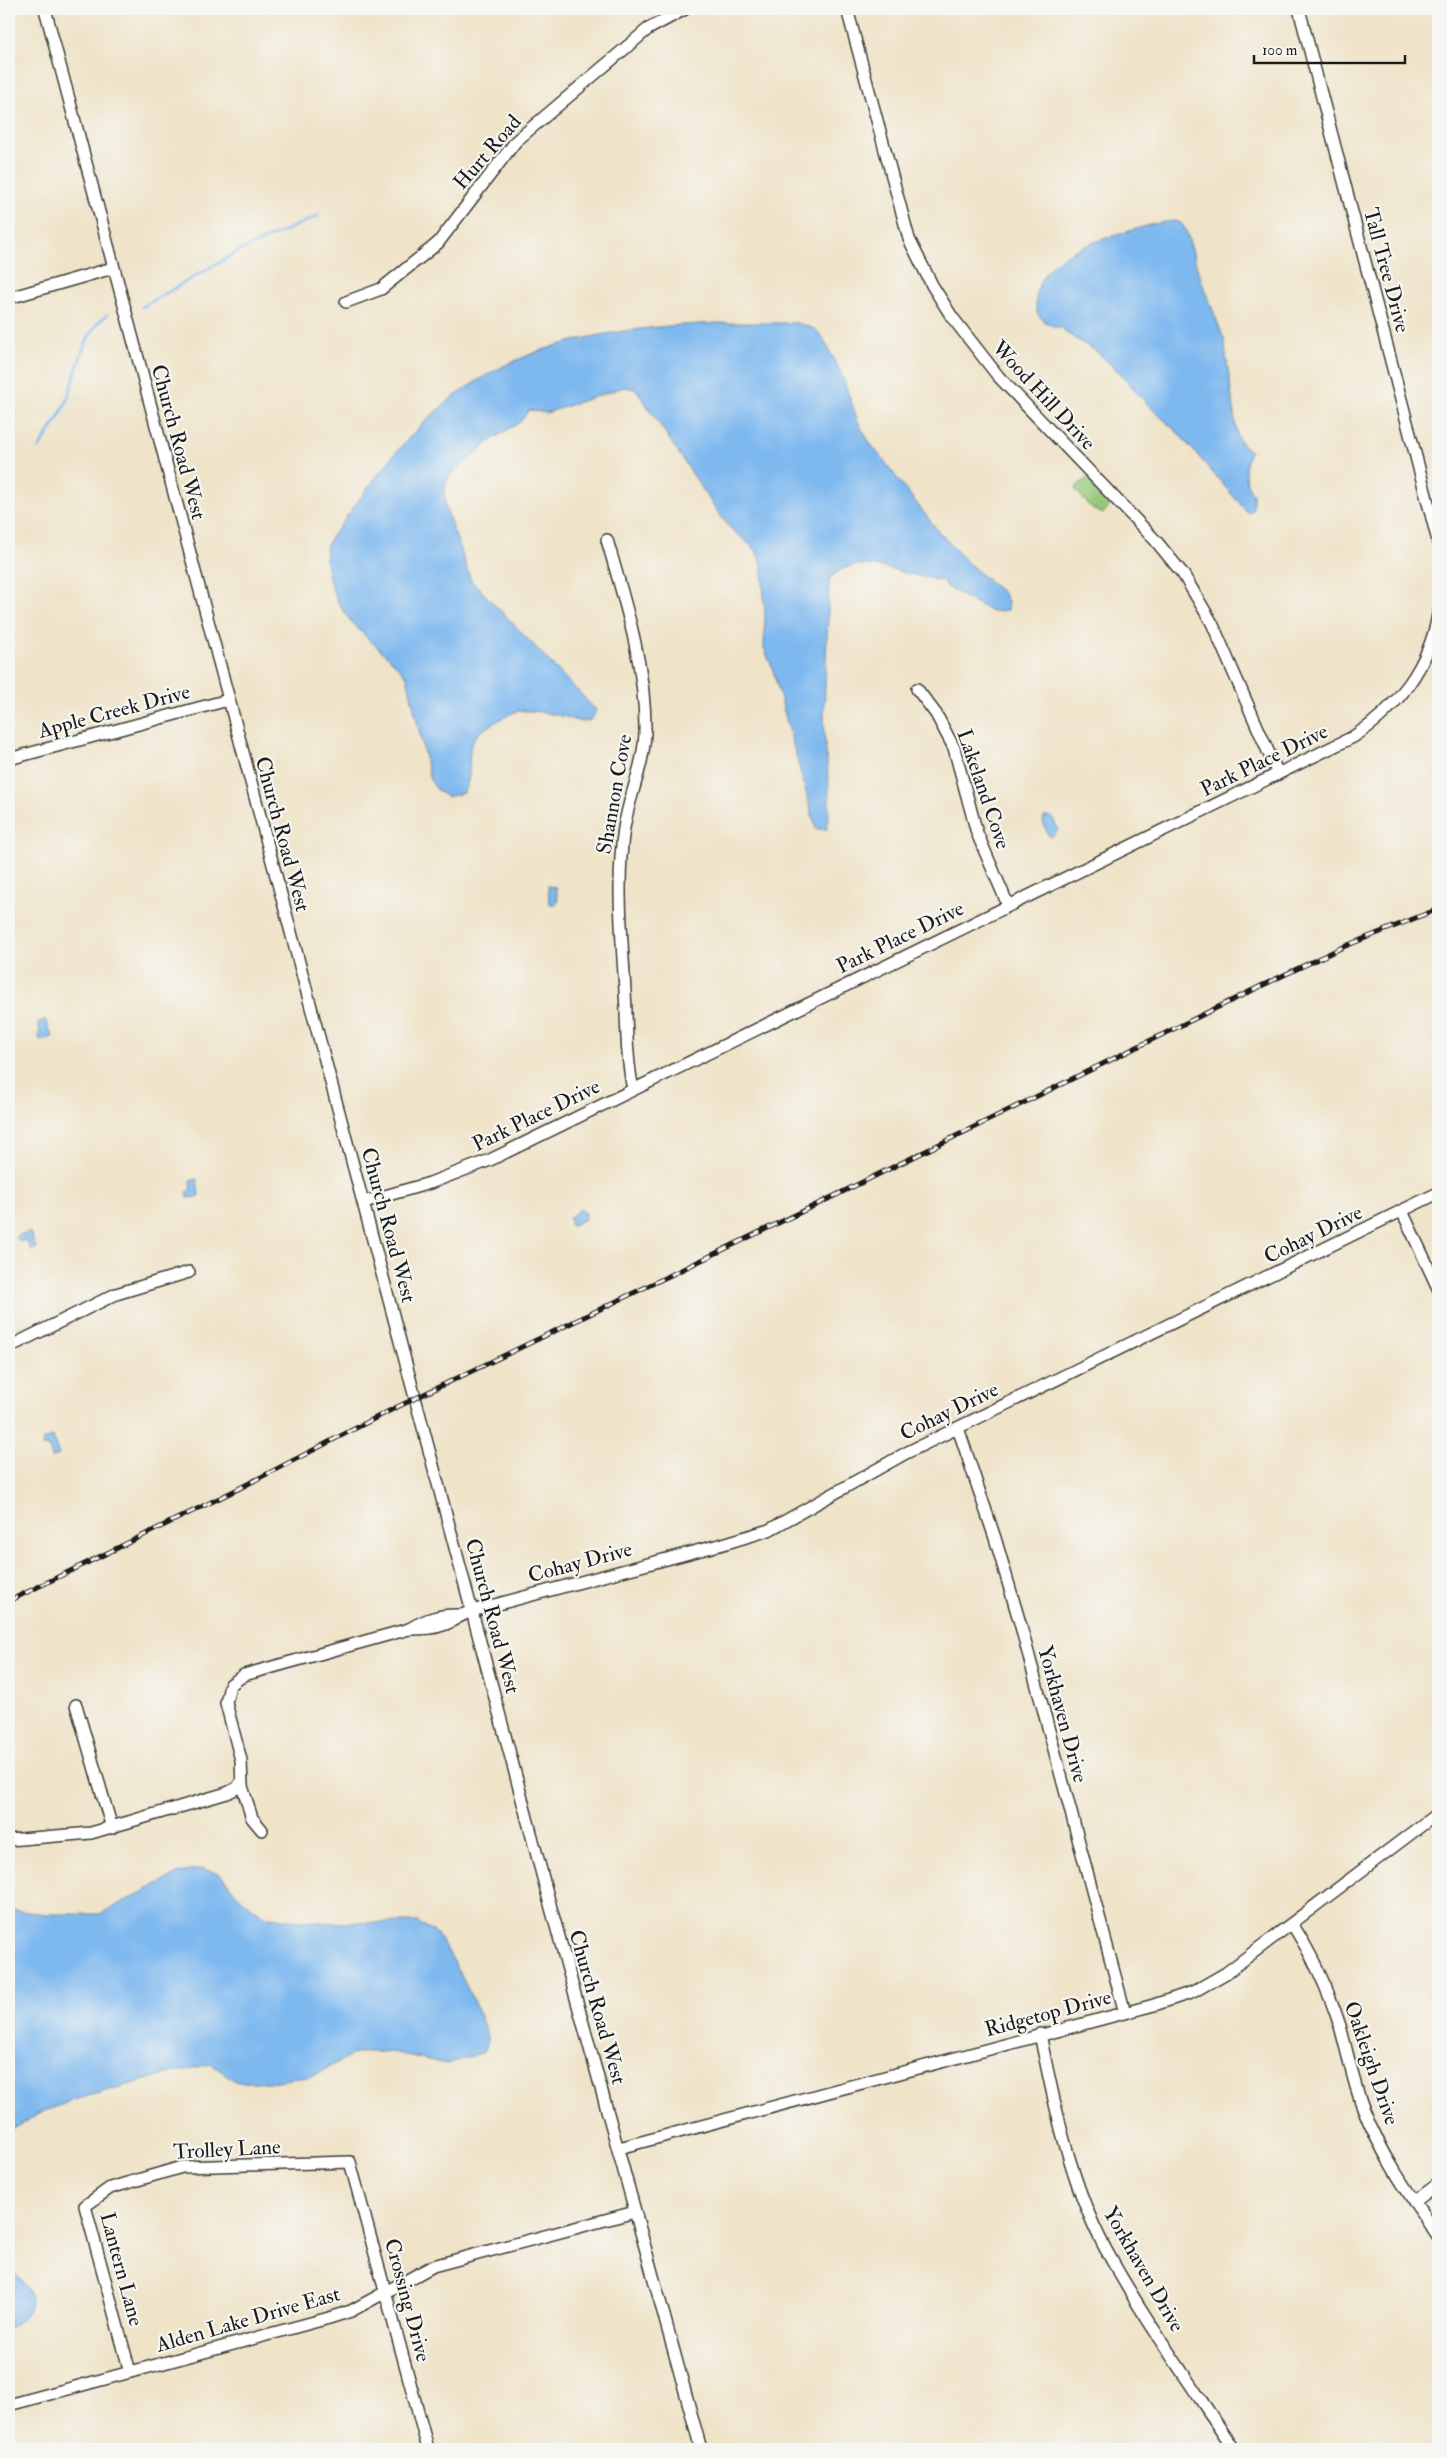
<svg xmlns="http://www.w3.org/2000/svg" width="1447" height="2458" font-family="'IM FELL Double Pica',serif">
<rect width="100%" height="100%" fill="#f6f6f2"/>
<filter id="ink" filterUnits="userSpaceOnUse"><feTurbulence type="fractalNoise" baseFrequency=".02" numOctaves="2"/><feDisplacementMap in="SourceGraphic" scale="10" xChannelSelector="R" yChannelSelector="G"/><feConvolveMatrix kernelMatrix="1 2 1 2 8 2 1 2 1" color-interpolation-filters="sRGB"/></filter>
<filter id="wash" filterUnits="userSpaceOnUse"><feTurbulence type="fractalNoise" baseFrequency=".0096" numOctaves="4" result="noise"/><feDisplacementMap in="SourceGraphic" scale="20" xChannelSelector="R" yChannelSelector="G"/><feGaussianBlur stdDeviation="1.12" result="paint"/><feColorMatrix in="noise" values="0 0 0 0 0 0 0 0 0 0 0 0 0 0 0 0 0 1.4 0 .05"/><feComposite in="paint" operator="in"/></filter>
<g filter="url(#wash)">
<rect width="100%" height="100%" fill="#efe3c8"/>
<polygon fill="#95c778" stroke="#58724a" points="1090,477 1113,500 1103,514 1092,509 1075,489 1080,483"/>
<g fill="#7db8ef" stroke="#4c6a86">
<path d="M1176 221 1181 223 1186 230 1201 280 1224 339 1237 436 1242 444 1250 451 1245 468 1247 484 1253 494V509L1248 513 1178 433 1148 405 1121 374 1096 351 1066 333 1062 327C1052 328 1041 321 1037 312 1028 262 1083 245 1120 234 1139 228 1157 222 1176 221Z"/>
<path d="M722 323H797L815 329 823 338 841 373 859 424 870 443 938 531 968 563 1003 593 1008 601 1007 610 992 612 945 586 944 581C928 578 913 575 898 571 875 565 847 558 829 580 828 626 825 672 824 718 824 754 833 793 827 829H816L772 667 764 648 765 615 762 566 756 550 730 528 717 511 636 389 624 387 546 413 529 410 520 422 493 439 449 476 444 490 446 509 471 580 596 710C594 715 593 719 587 721 578 724 570 717 561 716 548 713 532 710 519 711 509 713 487 727 479 733 461 750 477 770 463 793L447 797 438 791 430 780 407 677C375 638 336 625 327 568 325 557 324 549 330 539 364 494 397 444 440 408 520 339 620 327 722 323Z"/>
<polygon points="1049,816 1053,818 1058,830 1052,837 1048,835 1043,821 1044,817"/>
<polygon points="548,886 556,887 558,902 555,905 549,903"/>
<polygon points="45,1020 53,1037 41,1041 38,1035 40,1032 38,1022"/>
<polygon points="197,1179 199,1197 188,1198 187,1192 191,1190 190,1180"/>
<polygon points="580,1209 585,1213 585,1219 571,1226 569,1218"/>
<polygon points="30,1232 36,1248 31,1250 26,1240 20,1242 16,1238 18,1235"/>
<polygon points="53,1437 59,1455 52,1458 49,1447 42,1446 43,1440"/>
<path d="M201 1869 219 1873 240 1898 264 1916 291 1920 335 1923 417 1922C424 1926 432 1929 437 1935 450 1949 483 2018 487 2037 488 2042 487 2047 484 2052L447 2064 392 2052H365L351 2055 313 2076 270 2082H237L211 2064 163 2075 74 2100 42 2112 9 2131V1910L47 1914H100L179 1873Z"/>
<path d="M9 2268C34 2291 42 2308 9 2328Z"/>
</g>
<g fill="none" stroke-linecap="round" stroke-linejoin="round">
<g stroke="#7db8ef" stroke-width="3">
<polyline points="142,307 241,250 318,216"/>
<path d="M39 448C48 434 58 420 65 405 77 377 81 333 107 315"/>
</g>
</g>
</g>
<g filter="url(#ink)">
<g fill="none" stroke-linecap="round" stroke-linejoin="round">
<defs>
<g id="minor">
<polyline points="45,9 551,1908 701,2449"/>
<polyline points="847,9 909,239 932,285 952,317 998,376 1156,541 1183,574 1212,623 1278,774"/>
<polyline points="1299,9 1438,541"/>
<polyline points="9,298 113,268"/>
<polyline points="346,302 381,289 438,243 516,141 648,29 685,9"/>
<path d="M607 540C625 602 646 667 645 732 644 766 629 796 624 828 616 882 622 937 625 991 627 1024 626 1057 633 1089"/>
<polyline points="917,689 936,714 954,748 977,833 1008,905"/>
<polyline points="9,759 228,700"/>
<path d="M364 1202 430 1183 490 1160 1353 737C1396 710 1430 665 1438 614"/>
<polyline points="1402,1211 1438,1288"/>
<polyline points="9,1347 116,1294 189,1272"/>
<polyline points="958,1428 995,1538 1020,1623 1125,2013"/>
<path d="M409 1629C422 1629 434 1629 446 1624 455 1620 462 1614 472 1611L723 1544 769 1530 906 1453 1438 1193"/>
<polyline points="76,1705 112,1828"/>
<path d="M262 1830 252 1818 242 1786 241 1760 226 1703 230 1685 244 1675 409 1629C426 1619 440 1614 460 1615"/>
<polyline points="9,1840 91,1833 227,1793 237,1788 241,1782"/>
<path d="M1292 1924C1313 1956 1328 1989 1340 2026 1348 2054 1353 2083 1364 2110 1382 2156 1411 2197 1438 2237"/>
<path d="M1040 2034C1054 2104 1071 2185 1105 2248 1143 2318 1190 2383 1234 2449"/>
<polyline points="619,2148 1154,2005 1193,1992 1226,1973 1438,1813"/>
<polyline points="1414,2202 1438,2184"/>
<polyline points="130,2372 85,2206 110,2188 182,2167 350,2162 428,2449"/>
<polyline points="9,2405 329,2318 351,2311 433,2266 635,2212"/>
</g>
</defs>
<use href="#minor" stroke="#3c3a36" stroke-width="14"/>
<use href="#minor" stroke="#fff" stroke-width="11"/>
<defs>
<polyline id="rail" points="9,1601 236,1490 391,1410 824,1201 1261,986 1343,947 1438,909"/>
</defs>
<use href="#rail" stroke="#1c1c1c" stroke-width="5"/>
<use href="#rail" stroke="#f6f6f2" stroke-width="3" stroke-dasharray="9" stroke-linecap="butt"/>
</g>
</g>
<g text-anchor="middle" stroke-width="4.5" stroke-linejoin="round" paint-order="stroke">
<g font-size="21" fill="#1c1c1c" stroke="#f6f6f2">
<text transform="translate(487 152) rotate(-49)" y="7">Hurt Road</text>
<text transform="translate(1387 270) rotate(75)" y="7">Tall Tree Drive</text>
<text transform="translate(1044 395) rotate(47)" y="7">Wood Hill Drive</text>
<text transform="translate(179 442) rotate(75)" y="7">Church Road West</text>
<text transform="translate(114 711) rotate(-15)" y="7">Apple Creek Drive</text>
<text transform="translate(1264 760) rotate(-26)" y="7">Park Place Drive</text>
<text transform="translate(984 789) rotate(71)" y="7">Lakeland Cove</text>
<text transform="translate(614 794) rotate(-80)" y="7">Shannon Cove</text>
<text transform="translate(283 834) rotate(75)" y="7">Church Road West</text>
<text transform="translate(900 937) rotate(-26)" y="7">Park Place Drive</text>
<text transform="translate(536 1115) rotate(-26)" y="7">Park Place Drive</text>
<text transform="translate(389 1225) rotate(75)" y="7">Church Road West</text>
<text transform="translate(1313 1234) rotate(-26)" y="7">Cohay Drive</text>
<text transform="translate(949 1411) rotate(-26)" y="7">Cohay Drive</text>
<text transform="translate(580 1562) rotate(-15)" y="7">Cohay Drive</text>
<text transform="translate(493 1616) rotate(75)" y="7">Church Road West</text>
<text transform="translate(1063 1714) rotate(75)" y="7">Yorkhaven Drive</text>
<text transform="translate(598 2007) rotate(74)" y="7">Church Road West</text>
<text transform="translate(1048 2013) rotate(-15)" y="7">Ridgetop Drive</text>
<text transform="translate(1372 2063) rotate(71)" y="7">Oakleigh Drive</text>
<text transform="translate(227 2149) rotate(-3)" y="7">Trolley Lane</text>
<text transform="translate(122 2269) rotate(75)" y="7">Lantern Lane</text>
<text transform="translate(1144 2269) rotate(60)" y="7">Yorkhaven Drive</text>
<text transform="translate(408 2300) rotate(75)" y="7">Crossing Drive</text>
<text transform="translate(248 2319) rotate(-16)" y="7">Alden Lake Drive East</text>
</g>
</g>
<rect width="1447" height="2458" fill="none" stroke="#f6f6f2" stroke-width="30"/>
<path d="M1254 55v8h151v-8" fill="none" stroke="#1c1c1c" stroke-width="2.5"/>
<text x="1262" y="55" font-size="15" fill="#1c1c1c" stroke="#f6f6f2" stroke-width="4" paint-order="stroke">100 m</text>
</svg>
